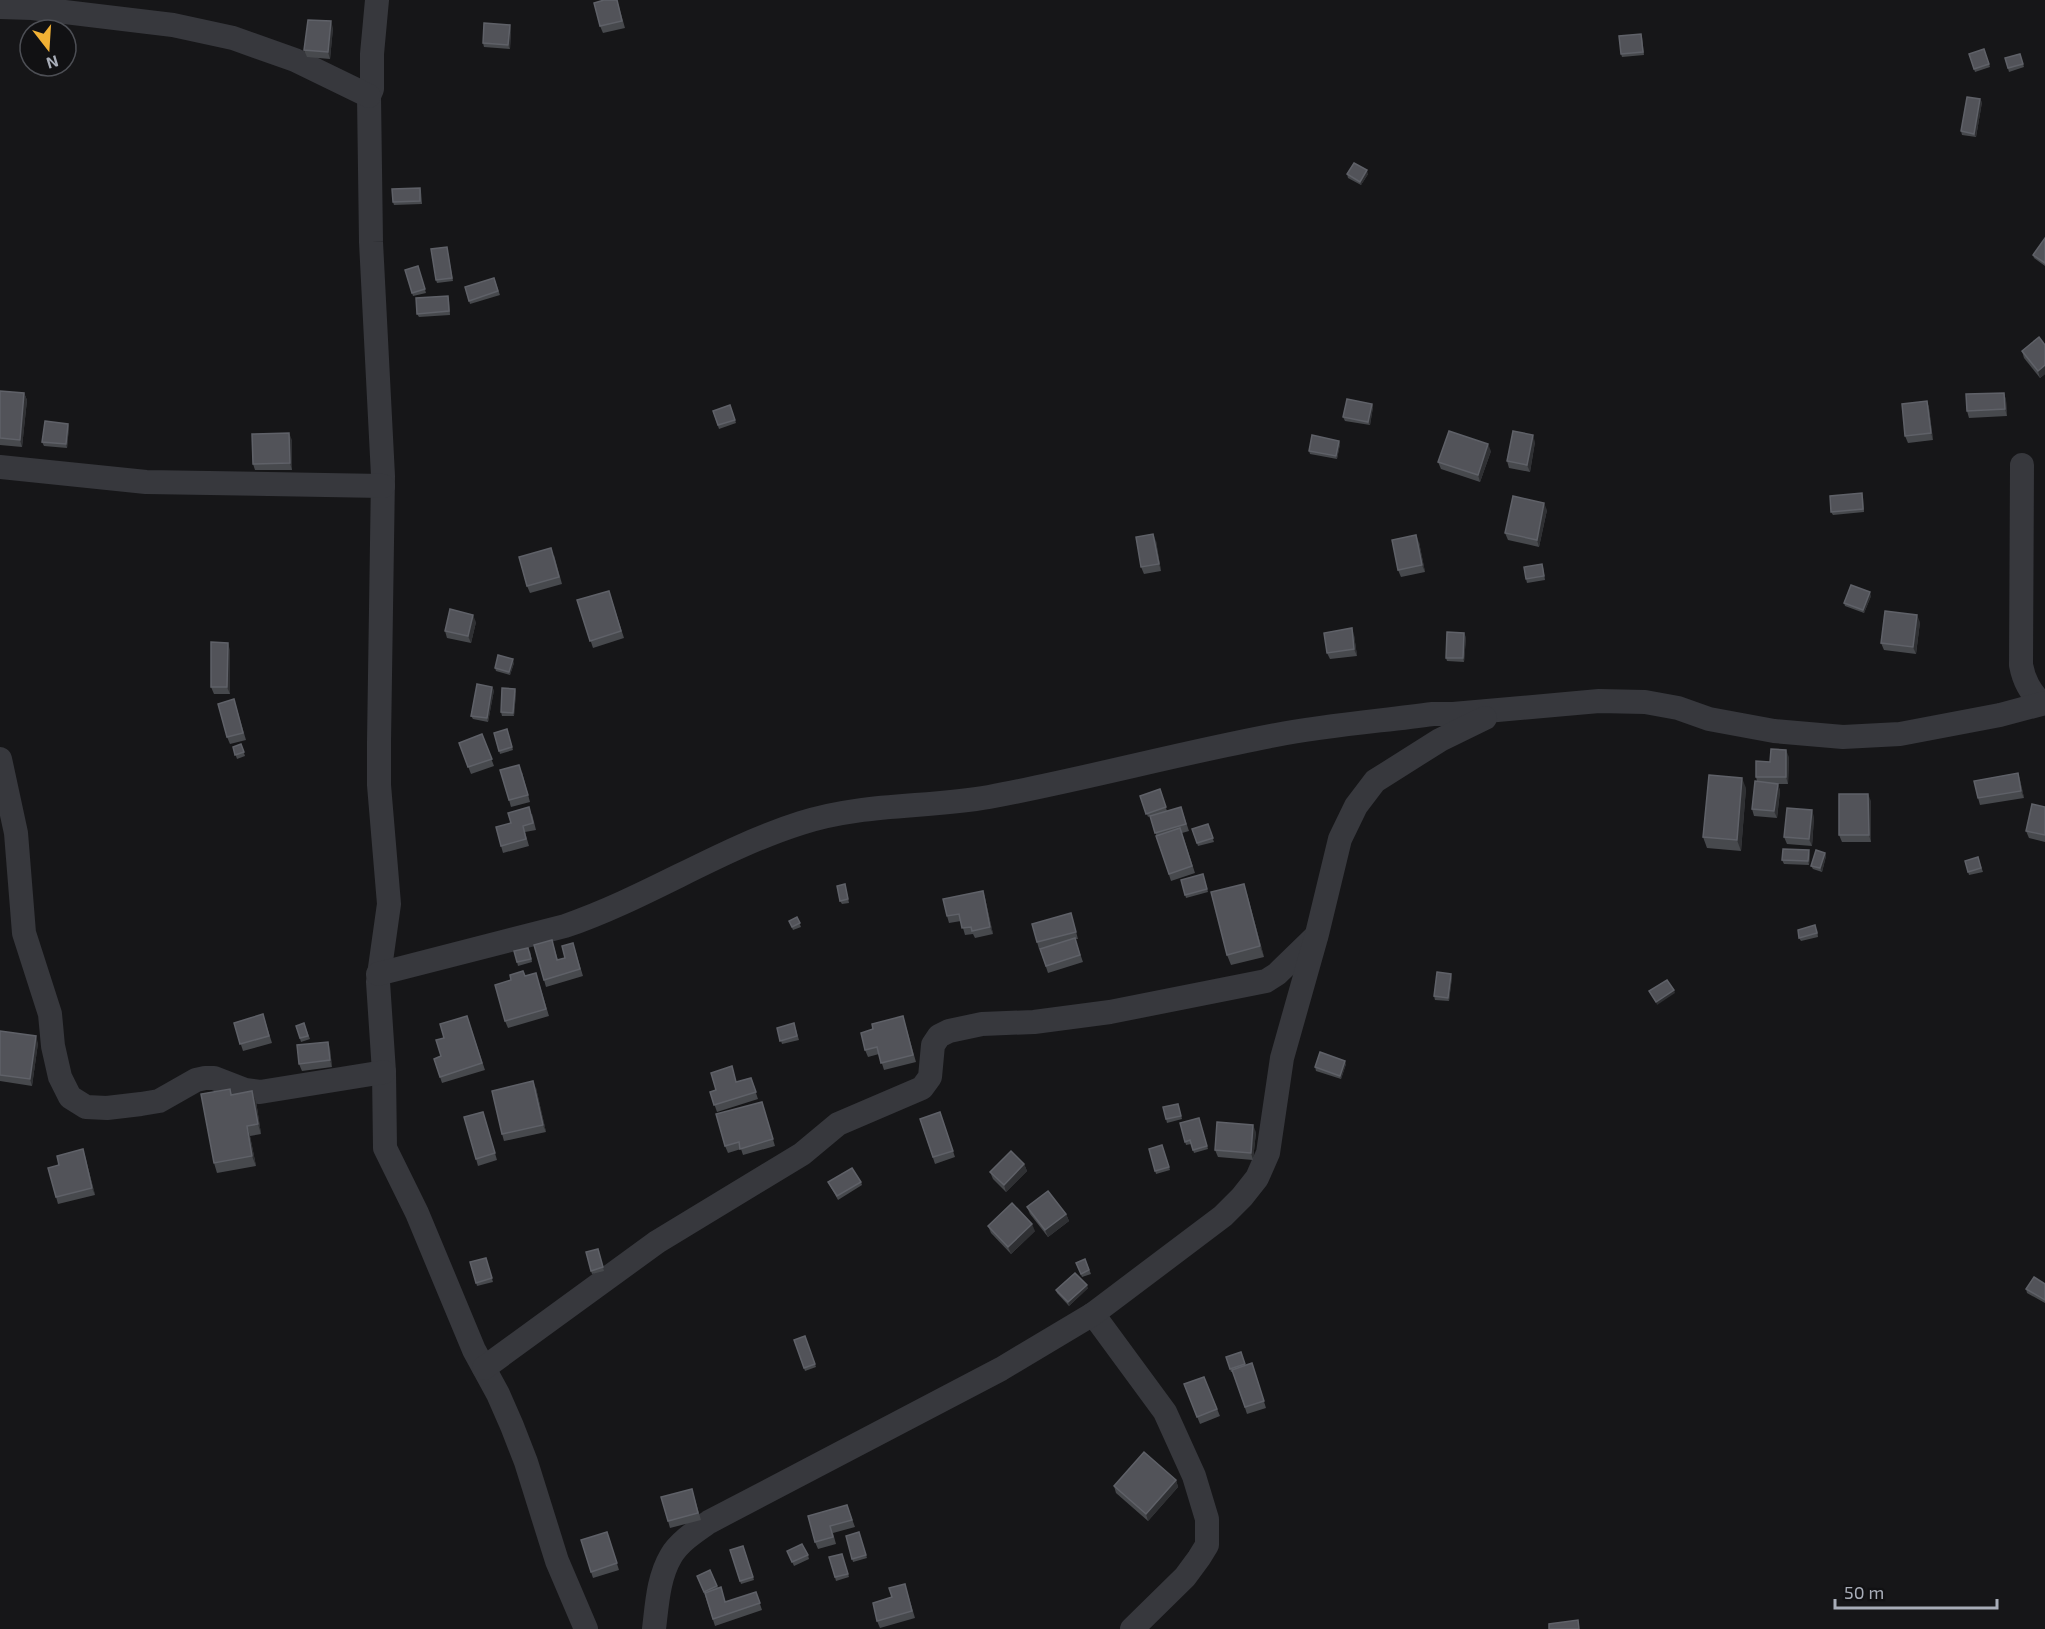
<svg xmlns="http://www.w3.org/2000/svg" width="2045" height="1629" font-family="'Exo 2',sans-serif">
<rect width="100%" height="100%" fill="#161618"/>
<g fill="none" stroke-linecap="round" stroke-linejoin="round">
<g stroke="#37383d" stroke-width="24">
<polyline points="377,0 372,54 372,89 369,96 371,242 383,476 379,742 379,785 389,904 378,982 384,1072 385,1148 417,1213 474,1350 498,1394 512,1426 526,1462 557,1561 586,1629"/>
<polyline points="0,7 32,8 173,25 233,38 295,60 369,96"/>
<path d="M2022 465 2021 665C2024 681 2030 691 2041 703"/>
<polyline points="0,467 146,482 383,486"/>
<polyline points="0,759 16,833 24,933 50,1014 53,1046 60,1077 70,1097 86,1107 107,1108 141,1104 159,1101 196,1080 205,1078 214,1078 245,1090 260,1092 384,1072"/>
<path d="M378 974 565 926C647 898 719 849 801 823 862 803 927 808 989 797 1085 779 1180 753 1276 735 1328 725 1381 721 1433 714H1453L1599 701 1645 702 1678 708 1709 719 1774 731 1843 737 1900 734 2000 715 2045 703"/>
<polyline points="1093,1314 1165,1412 1194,1476 1207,1519 1207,1545 1199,1558 1185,1577 1132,1629"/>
<polyline points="484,1368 657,1242 802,1154 838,1124 922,1088 930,1077 933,1045 939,1036 949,1031 982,1024 1034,1022 1110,1012 1266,981 1277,974 1316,936"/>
<path d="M654 1629C657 1605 658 1578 671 1556 679 1542 696 1531 709 1522L1001 1369 1093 1314 1223 1216 1242 1197 1257 1178 1268 1153 1282 1058 1317 934 1340 839 1356 806 1375 781 1440 740 1485 718"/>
</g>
</g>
<g fill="#47494d">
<polygon points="617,0 625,28 603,33 600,26"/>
<polygon points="333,28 330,59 307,57 304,50"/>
<polygon points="511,29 510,49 484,47 483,43"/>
<polygon points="1641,34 1642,37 1644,55 1622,57 1621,54"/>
<polygon points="1984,49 1990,67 1975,72 1969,54"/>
<polygon points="2020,54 2024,67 2009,72 2005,58"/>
<polygon points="1982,102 1976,137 1962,135 1961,131"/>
<polygon points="1347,174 1368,174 1361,185 1348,178"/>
<polygon points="420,188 421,191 422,204 394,205 393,202"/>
<polygon points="2045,238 2045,266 2034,258 2033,255"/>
<polygon points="447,247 453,281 437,283 436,280"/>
<polygon points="418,266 426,293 413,296 405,270"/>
<polygon points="494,278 500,295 470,304 465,287"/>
<polygon points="448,296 449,299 450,315 419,317 417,314"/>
<polygon points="2045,345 2045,374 2040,378 2024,358 2022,351"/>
<polygon points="0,391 24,393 27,400 22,447 0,445"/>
<polygon points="2004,393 2006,400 2007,416 1969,418 1967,411"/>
<polygon points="1927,401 1929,408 1933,440 1908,443 1905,436"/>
<polygon points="1372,404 1373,407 1370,425 1345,421 1343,417"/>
<polygon points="730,405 736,423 719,429 713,411"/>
<polygon points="68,424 69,427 67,448 44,446 42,442"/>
<polygon points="292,440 292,470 255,470 253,464"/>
<polygon points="1339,441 1340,444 1337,459 1310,454 1309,451"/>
<polygon points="1535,442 1530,472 1509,468 1507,461"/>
<polygon points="1491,451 1480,482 1441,469 1438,462"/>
<polygon points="1863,497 1864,512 1833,515 1831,512"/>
<polygon points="1547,510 1539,547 1508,540 1505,533"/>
<polygon points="1156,541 1161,571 1144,574 1141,567"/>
<polygon points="1419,542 1425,572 1401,577 1398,570"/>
<polygon points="554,555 562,584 530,593 527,586"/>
<polygon points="1543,567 1545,580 1527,583 1526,579"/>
<polygon points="609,591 624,638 593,648 577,600"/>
<polygon points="1871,596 1864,613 1845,606 1844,603"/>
<polygon points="476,622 471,643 447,638 445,631"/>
<polygon points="1920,622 1916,654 1884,650 1881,643"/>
<polygon points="1354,635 1357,656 1330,659 1327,653"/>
<polygon points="1466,637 1464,662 1447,661 1446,658"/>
<polygon points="230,650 230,694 214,694 211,687"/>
<polygon points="514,663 510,675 496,671 495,668"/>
<polygon points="515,689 516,693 514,716 502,716 501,712"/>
<polygon points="494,690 488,722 473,719 471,716"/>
<polygon points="236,706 246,740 230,744 227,737"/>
<polygon points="507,729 513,750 500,754 494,733"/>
<polygon points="482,734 494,766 471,774 459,743"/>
<polygon points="241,744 245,756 237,759 233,747"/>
<polygon points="1789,757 1788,784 1778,784 1780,791 1777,818 1754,816 1752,809 1757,781 1756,777 1770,762"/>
<polygon points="522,772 530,802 511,807 509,800"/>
<polygon points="2018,773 2020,780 2024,798 1980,805 1978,798"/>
<polygon points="1746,788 1741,851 1707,848 1703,837"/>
<polygon points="1160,789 1167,811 1181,807 1189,831 1182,833 1195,873 1171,881 1150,816 1148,817 1140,796"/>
<polygon points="1871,801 1871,842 1842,842 1839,835"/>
<polygon points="2045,807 2045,842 2029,838 2026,831"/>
<polygon points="532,814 536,830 525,832 529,846 503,853 501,846 511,823"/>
<polygon points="1814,817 1812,846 1787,844 1784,837"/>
<polygon points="1208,824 1214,842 1198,846 1192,829"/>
<polygon points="1825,853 1826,856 1822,872 1813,869 1811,866"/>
<polygon points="1810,854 1809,865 1784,864 1782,860"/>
<polygon points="1978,857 1983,872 1969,875 1965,861"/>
<polygon points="1203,874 1208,892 1186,898 1181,880"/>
<polygon points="845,884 849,903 842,904 840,901"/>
<polygon points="983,891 985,898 993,934 975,938 973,934 965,935 961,921 949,923 947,916"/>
<polygon points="1247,894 1264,957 1231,965 1227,955"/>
<polygon points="1071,913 1078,939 1075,939 1083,962 1048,973 1040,949 1039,949 1037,942"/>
<polygon points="797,917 801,927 793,930 789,921"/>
<polygon points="1817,929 1818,937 1801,941 1799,938"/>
<polygon points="573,943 583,976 546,987 544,980 554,947 558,960 565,958"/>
<polygon points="530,951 532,962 518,966 517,962"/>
<polygon points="536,973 549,1016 508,1028 505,1021 525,976"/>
<polygon points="1452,977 1449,1001 1435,1000 1434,996"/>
<polygon points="263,1014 272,1043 243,1051 234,1023"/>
<polygon points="467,1016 485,1070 442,1083 434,1059 441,1056"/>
<polygon points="903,1016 916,1062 884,1070 879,1054 868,1057 865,1050 873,1029"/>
<polygon points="304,1023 310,1039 301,1042 296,1026"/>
<polygon points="794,1023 799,1040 782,1044 777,1028"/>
<polygon points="0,1031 38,1043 32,1086 0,1081"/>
<polygon points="330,1049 332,1067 302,1071 299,1064"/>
<polygon points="1346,1064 1341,1079 1316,1071 1315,1067"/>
<polygon points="751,1078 758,1099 717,1112 710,1092"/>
<polygon points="536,1088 546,1132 504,1141 502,1134"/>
<polygon points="230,1089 232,1095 252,1091 256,1101 261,1134 250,1136 256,1166 217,1173 214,1163"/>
<polygon points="762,1102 775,1146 743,1155 741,1149 728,1153 725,1146"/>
<polygon points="1179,1107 1182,1119 1167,1123 1166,1119"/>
<polygon points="940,1112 955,1157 935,1164 920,1119"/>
<polygon points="1199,1118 1208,1149 1194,1153 1191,1144 1186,1145 1180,1123"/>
<polygon points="485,1119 497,1160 478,1166 476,1159"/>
<polygon points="1256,1132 1253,1160 1218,1157 1215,1150"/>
<polygon points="1162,1145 1170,1170 1156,1174 1149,1149"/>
<polygon points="85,1156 95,1195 58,1204 56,1197 59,1165"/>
<polygon points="1024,1164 1027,1171 1006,1192 993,1179 990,1172"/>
<polygon points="828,1182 861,1182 862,1185 838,1200"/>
<polygon points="1027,1207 1066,1214 1069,1221 1048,1237 1030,1214"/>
<polygon points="988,1226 1035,1231 1011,1254 991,1233"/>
<polygon points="598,1249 604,1271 592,1274 591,1271"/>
<polygon points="486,1258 493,1282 477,1286 470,1262"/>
<polygon points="1085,1259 1091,1274 1082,1277 1076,1263"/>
<polygon points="2045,1284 2045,1303 2027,1293 2026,1289"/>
<polygon points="1088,1288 1069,1306 1057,1293 1056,1290"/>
<polygon points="805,1336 816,1367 805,1371 794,1340"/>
<polygon points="1241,1352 1245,1366 1252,1363 1266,1408 1247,1414 1233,1372 1231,1372 1226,1357"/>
<polygon points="1204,1377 1220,1416 1200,1424 1184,1384"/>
<polygon points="1176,1480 1178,1487 1148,1521 1116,1493 1114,1486"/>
<polygon points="694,1496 701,1520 670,1528 668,1521"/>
<polygon points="847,1505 855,1527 833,1533 836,1544 818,1549 815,1542"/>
<polygon points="607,1532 619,1570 593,1578 591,1572"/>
<polygon points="859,1532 867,1558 853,1562 846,1536"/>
<polygon points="743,1546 754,1580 741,1584 730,1550"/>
<polygon points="787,1551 808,1555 809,1559 794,1566"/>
<polygon points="842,1554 849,1577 836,1581 829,1557"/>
<polygon points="710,1570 718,1588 726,1602 756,1592 762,1610 715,1626 705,1595 697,1576"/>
<polygon points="907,1591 915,1618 880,1628 877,1621 892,1597"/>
</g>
<g fill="#2f3033">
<polygon points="331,21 333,28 330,59 328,52"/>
<polygon points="510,25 511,29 510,49 508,45"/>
<polygon points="1980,99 1982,102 1976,137 1974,134"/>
<polygon points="1367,170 1368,174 1361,185 1360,182"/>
<polygon points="2045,365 2045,374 2040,378 2038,371"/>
<polygon points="24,393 27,400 22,447 20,440"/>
<polygon points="2004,393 2006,400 2007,416 2005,409"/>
<polygon points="1927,401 1929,408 1933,440 1931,433"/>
<polygon points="1372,404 1373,407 1370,425 1368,422"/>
<polygon points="68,424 69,427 67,448 66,444"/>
<polygon points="289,433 292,440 292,470 290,463"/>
<polygon points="1533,435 1535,442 1530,472 1527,465"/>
<polygon points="1339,441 1340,444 1337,459 1336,456"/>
<polygon points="1488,444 1491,451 1480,482 1478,475"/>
<polygon points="1544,503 1547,510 1539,547 1537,540"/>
<polygon points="1153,534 1156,541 1161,571 1159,564"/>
<polygon points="1416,535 1419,542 1425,572 1422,565"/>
<polygon points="1870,592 1871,596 1864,613 1863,610"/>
<polygon points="473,615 476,622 471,643 468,636"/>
<polygon points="1917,615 1920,622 1916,654 1913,647"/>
<polygon points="1352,628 1354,635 1357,656 1354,649"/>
<polygon points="1464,633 1466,637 1464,662 1463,658"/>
<polygon points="228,643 230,650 230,694 227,687"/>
<polygon points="513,659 514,663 510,675 509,672"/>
<polygon points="492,687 494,690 488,722 487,718"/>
<polygon points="515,689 516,693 514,716 513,713"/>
<polygon points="1786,750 1789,757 1788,784 1786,777"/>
<polygon points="2018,773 2020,780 2024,798 2021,791"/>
<polygon points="1742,778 1746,788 1741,851 1737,840"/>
<polygon points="1778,784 1780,791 1777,818 1774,811"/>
<polygon points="1868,794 1871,801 1871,842 1869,835"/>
<polygon points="1812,810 1814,817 1812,846 1809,839"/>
<polygon points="1809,850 1810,854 1809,865 1808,861"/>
<polygon points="1825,853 1826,856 1822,872 1820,868"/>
<polygon points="1244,884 1247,894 1264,957 1260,946"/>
<polygon points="983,891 985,898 993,934 990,927"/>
<polygon points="1451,974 1452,977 1449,1001 1448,998"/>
<polygon points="1674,990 1675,993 1657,1005 1656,1002"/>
<polygon points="36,1036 38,1043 32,1086 30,1079"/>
<polygon points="328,1042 330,1049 332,1067 330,1060"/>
<polygon points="1345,1061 1346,1064 1341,1079 1340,1076"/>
<polygon points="533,1081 536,1088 546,1132 543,1125"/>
<polygon points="252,1091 256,1101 261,1134 258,1124"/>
<polygon points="1253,1125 1256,1132 1253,1160 1251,1153"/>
<polygon points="247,1126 250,1136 256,1166 252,1156"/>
<polygon points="83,1149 85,1156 95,1195 92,1188"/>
<polygon points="1024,1164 1027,1171 1006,1192 1004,1185"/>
<polygon points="1066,1214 1069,1221 1048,1237 1045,1230"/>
<polygon points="1032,1224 1035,1231 1011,1254 1008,1247"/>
<polygon points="1087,1285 1088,1288 1069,1306 1068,1302"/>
<polygon points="1176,1480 1178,1487 1148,1521 1146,1514"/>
</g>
<g fill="#525359" stroke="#5f6168" stroke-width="1.5">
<polygon points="604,0 617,0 622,21 600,26 594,3"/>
<polygon points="308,20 331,21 328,52 304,50"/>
<polygon points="484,23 510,25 508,45 483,43"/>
<polygon points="1641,34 1643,52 1621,54 1619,36"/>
<polygon points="1984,49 1989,64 1974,69 1969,54"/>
<polygon points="2020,54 2023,64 2008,68 2005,58"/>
<polygon points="1967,97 1980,99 1974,134 1961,131"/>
<polygon points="1354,163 1367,170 1360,182 1347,174"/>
<polygon points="420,188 420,201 393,202 392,189"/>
<polygon points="2045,238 2045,263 2033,255"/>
<polygon points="447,247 452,278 436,280 431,249"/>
<polygon points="418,266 425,289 412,293 405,270"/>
<polygon points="494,278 498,291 469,301 465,287"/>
<polygon points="448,296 449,311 417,314 416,298"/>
<polygon points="2039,337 2045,345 2045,365 2038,371 2022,351"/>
<polygon points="0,391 24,393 20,440 0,438"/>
<polygon points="2004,393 2005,409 1967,411 1966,394"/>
<polygon points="1347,399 1372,404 1368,422 1343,417"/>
<polygon points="1927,401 1931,433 1905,436 1902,404"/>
<polygon points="730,405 735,420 718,425 713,411"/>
<polygon points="45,421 68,424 66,444 42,442"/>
<polygon points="1449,431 1488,444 1478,475 1438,462"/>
<polygon points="1513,431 1533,435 1527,465 1507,461"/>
<polygon points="289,433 290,463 253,464 252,434"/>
<polygon points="1312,435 1339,441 1336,456 1309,451"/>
<polygon points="1862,493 1863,509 1831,512 1830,496"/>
<polygon points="1513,496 1544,503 1537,540 1505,533"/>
<polygon points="1153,534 1159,564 1141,567 1136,537"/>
<polygon points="1416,535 1422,565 1398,570 1392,540"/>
<polygon points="551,548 559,577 527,586 519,557"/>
<polygon points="1542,564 1544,576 1526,579 1524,567"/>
<polygon points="1851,585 1870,592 1863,610 1844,603"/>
<polygon points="609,591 621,631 590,641 577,600"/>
<polygon points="450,609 473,615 468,636 445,631"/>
<polygon points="1885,611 1917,615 1913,647 1881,643"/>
<polygon points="1352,628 1354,649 1327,653 1324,633"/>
<polygon points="1447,632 1464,633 1463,658 1446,658"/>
<polygon points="211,642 228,643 227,687 211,687"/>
<polygon points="498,655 513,659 509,672 495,668"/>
<polygon points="477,684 492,687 487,718 471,716"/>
<polygon points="502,688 515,689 513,713 501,712"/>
<polygon points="234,699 243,733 227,737 218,704"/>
<polygon points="507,729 512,747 499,751 494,733"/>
<polygon points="482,734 492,759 468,767 459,743"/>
<polygon points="241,744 244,752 235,755 233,747"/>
<polygon points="1771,749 1786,750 1786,777 1756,777 1756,761 1770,762"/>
<polygon points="519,765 528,795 509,800 500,770"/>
<polygon points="2018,773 2021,791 1978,798 1974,781"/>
<polygon points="1709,775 1742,778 1737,840 1703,837"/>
<polygon points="1755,781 1778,784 1774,811 1752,809"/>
<polygon points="1160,789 1166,807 1146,814 1140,796"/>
<polygon points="1839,794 1868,794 1869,835 1839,835"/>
<polygon points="2032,804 2045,807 2045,835 2026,831"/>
<polygon points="529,807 533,823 523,826 526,839 501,846 496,827 511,823 508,813"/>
<polygon points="1181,807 1186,824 1155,833 1150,816"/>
<polygon points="1787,808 1812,810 1809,839 1784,837"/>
<polygon points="1208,824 1213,838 1197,843 1192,829"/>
<polygon points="1180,828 1192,866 1169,874 1156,836"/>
<polygon points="1783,849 1809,850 1808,861 1782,860"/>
<polygon points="1816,850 1825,853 1820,868 1811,866"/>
<polygon points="1978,857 1981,868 1968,872 1965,861"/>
<polygon points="1203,874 1207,889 1185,895 1181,880"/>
<polygon points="845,884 848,899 840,901 837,886"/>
<polygon points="1244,884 1260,946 1227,955 1211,892"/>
<polygon points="983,891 990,927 972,931 971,927 962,928 959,914 947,916 943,899"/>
<polygon points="1071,913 1076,932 1037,942 1032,924"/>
<polygon points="797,917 800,923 792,927 789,921"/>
<polygon points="1815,925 1817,933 1799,938 1798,930"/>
<polygon points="1075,938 1080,955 1046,966 1040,949"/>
<polygon points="552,940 557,960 565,958 562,946 573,943 580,969 544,980 534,945"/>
<polygon points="528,948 531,959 517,962 514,951"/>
<polygon points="523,971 525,976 536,973 546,1009 505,1021 495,985 511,980 510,975"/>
<polygon points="1437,972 1451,974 1448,998 1434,996"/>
<polygon points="1667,980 1674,990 1656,1002 1649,991"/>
<polygon points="263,1014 269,1036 240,1044 234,1023"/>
<polygon points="467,1016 482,1063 440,1077 434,1059 441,1056 436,1040 444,1038 440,1024"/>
<polygon points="903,1016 913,1055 881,1063 877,1047 865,1050 861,1033 873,1029 872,1024"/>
<polygon points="304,1023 308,1036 300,1038 296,1026"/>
<polygon points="794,1023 797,1036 780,1041 777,1028"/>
<polygon points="0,1031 36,1036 30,1079 0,1075"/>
<polygon points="328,1042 330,1060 299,1064 297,1045"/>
<polygon points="1320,1052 1345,1061 1340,1076 1315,1067"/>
<polygon points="732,1066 736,1082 751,1078 756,1092 714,1105 710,1092 716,1090 711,1073"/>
<polygon points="533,1081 543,1125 502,1134 492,1091"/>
<polygon points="230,1089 231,1095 252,1091 258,1124 247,1126 252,1156 214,1163 201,1094"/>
<polygon points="762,1102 773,1139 740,1149 739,1142 725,1146 716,1114"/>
<polygon points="1178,1104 1181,1116 1166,1119 1163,1107"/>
<polygon points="483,1112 495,1153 476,1159 464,1117"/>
<polygon points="940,1112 953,1151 933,1157 920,1119"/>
<polygon points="1199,1118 1207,1146 1193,1150 1190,1140 1185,1142 1180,1123"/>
<polygon points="1217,1122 1253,1125 1251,1153 1215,1150"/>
<polygon points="1162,1145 1169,1167 1155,1171 1149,1149"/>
<polygon points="83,1149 92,1188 56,1197 48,1168 59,1165 57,1156"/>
<polygon points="1011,1151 1024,1164 1004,1185 990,1172"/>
<polygon points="852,1168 861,1182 837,1196 828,1182"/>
<polygon points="1048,1191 1066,1214 1045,1230 1027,1207"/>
<polygon points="1012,1203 1032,1224 1008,1247 988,1226"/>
<polygon points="598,1249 603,1267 591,1271 586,1252"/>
<polygon points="486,1258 492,1278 476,1283 470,1262"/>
<polygon points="1085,1259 1089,1270 1081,1274 1076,1263"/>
<polygon points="1075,1273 1087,1285 1068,1302 1056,1290"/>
<polygon points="2034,1277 2045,1284 2045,1300 2026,1289"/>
<polygon points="805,1336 815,1364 804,1368 794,1340"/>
<polygon points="1241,1352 1245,1364 1230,1369 1226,1357"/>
<polygon points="1252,1363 1264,1401 1245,1407 1232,1370"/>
<polygon points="1204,1377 1217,1409 1197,1417 1184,1384"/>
<polygon points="1144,1452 1176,1480 1146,1514 1114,1486"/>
<polygon points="692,1489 698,1513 668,1521 661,1497"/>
<polygon points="847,1505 852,1520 830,1526 833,1537 815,1542 808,1516"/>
<polygon points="607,1532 617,1563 591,1572 581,1540"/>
<polygon points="859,1532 866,1555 852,1559 846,1536"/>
<polygon points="802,1544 808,1555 792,1562 787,1551"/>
<polygon points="743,1546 753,1577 740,1581 730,1550"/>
<polygon points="842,1554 848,1574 835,1577 829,1557"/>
<polygon points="710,1570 717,1586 704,1592 697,1576"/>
<polygon points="905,1584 912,1611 877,1621 873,1603 892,1597 889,1588"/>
<polygon points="721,1587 725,1602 756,1592 760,1603 713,1619 705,1593"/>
<polygon points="1578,1620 1579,1629 1549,1629 1549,1624"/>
</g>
<g transform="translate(48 48) rotate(163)"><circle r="28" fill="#111113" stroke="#4d4f55" stroke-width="1.5"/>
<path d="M0-4.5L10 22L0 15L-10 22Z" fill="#f2b134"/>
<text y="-9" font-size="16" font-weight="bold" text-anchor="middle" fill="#a8adb8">N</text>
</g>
<path d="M1835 1599v9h162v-9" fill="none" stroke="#a8adb8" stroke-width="3"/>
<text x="1844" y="1599" font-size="18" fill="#a8adb8" stroke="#111113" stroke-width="4.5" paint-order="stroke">50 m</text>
</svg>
